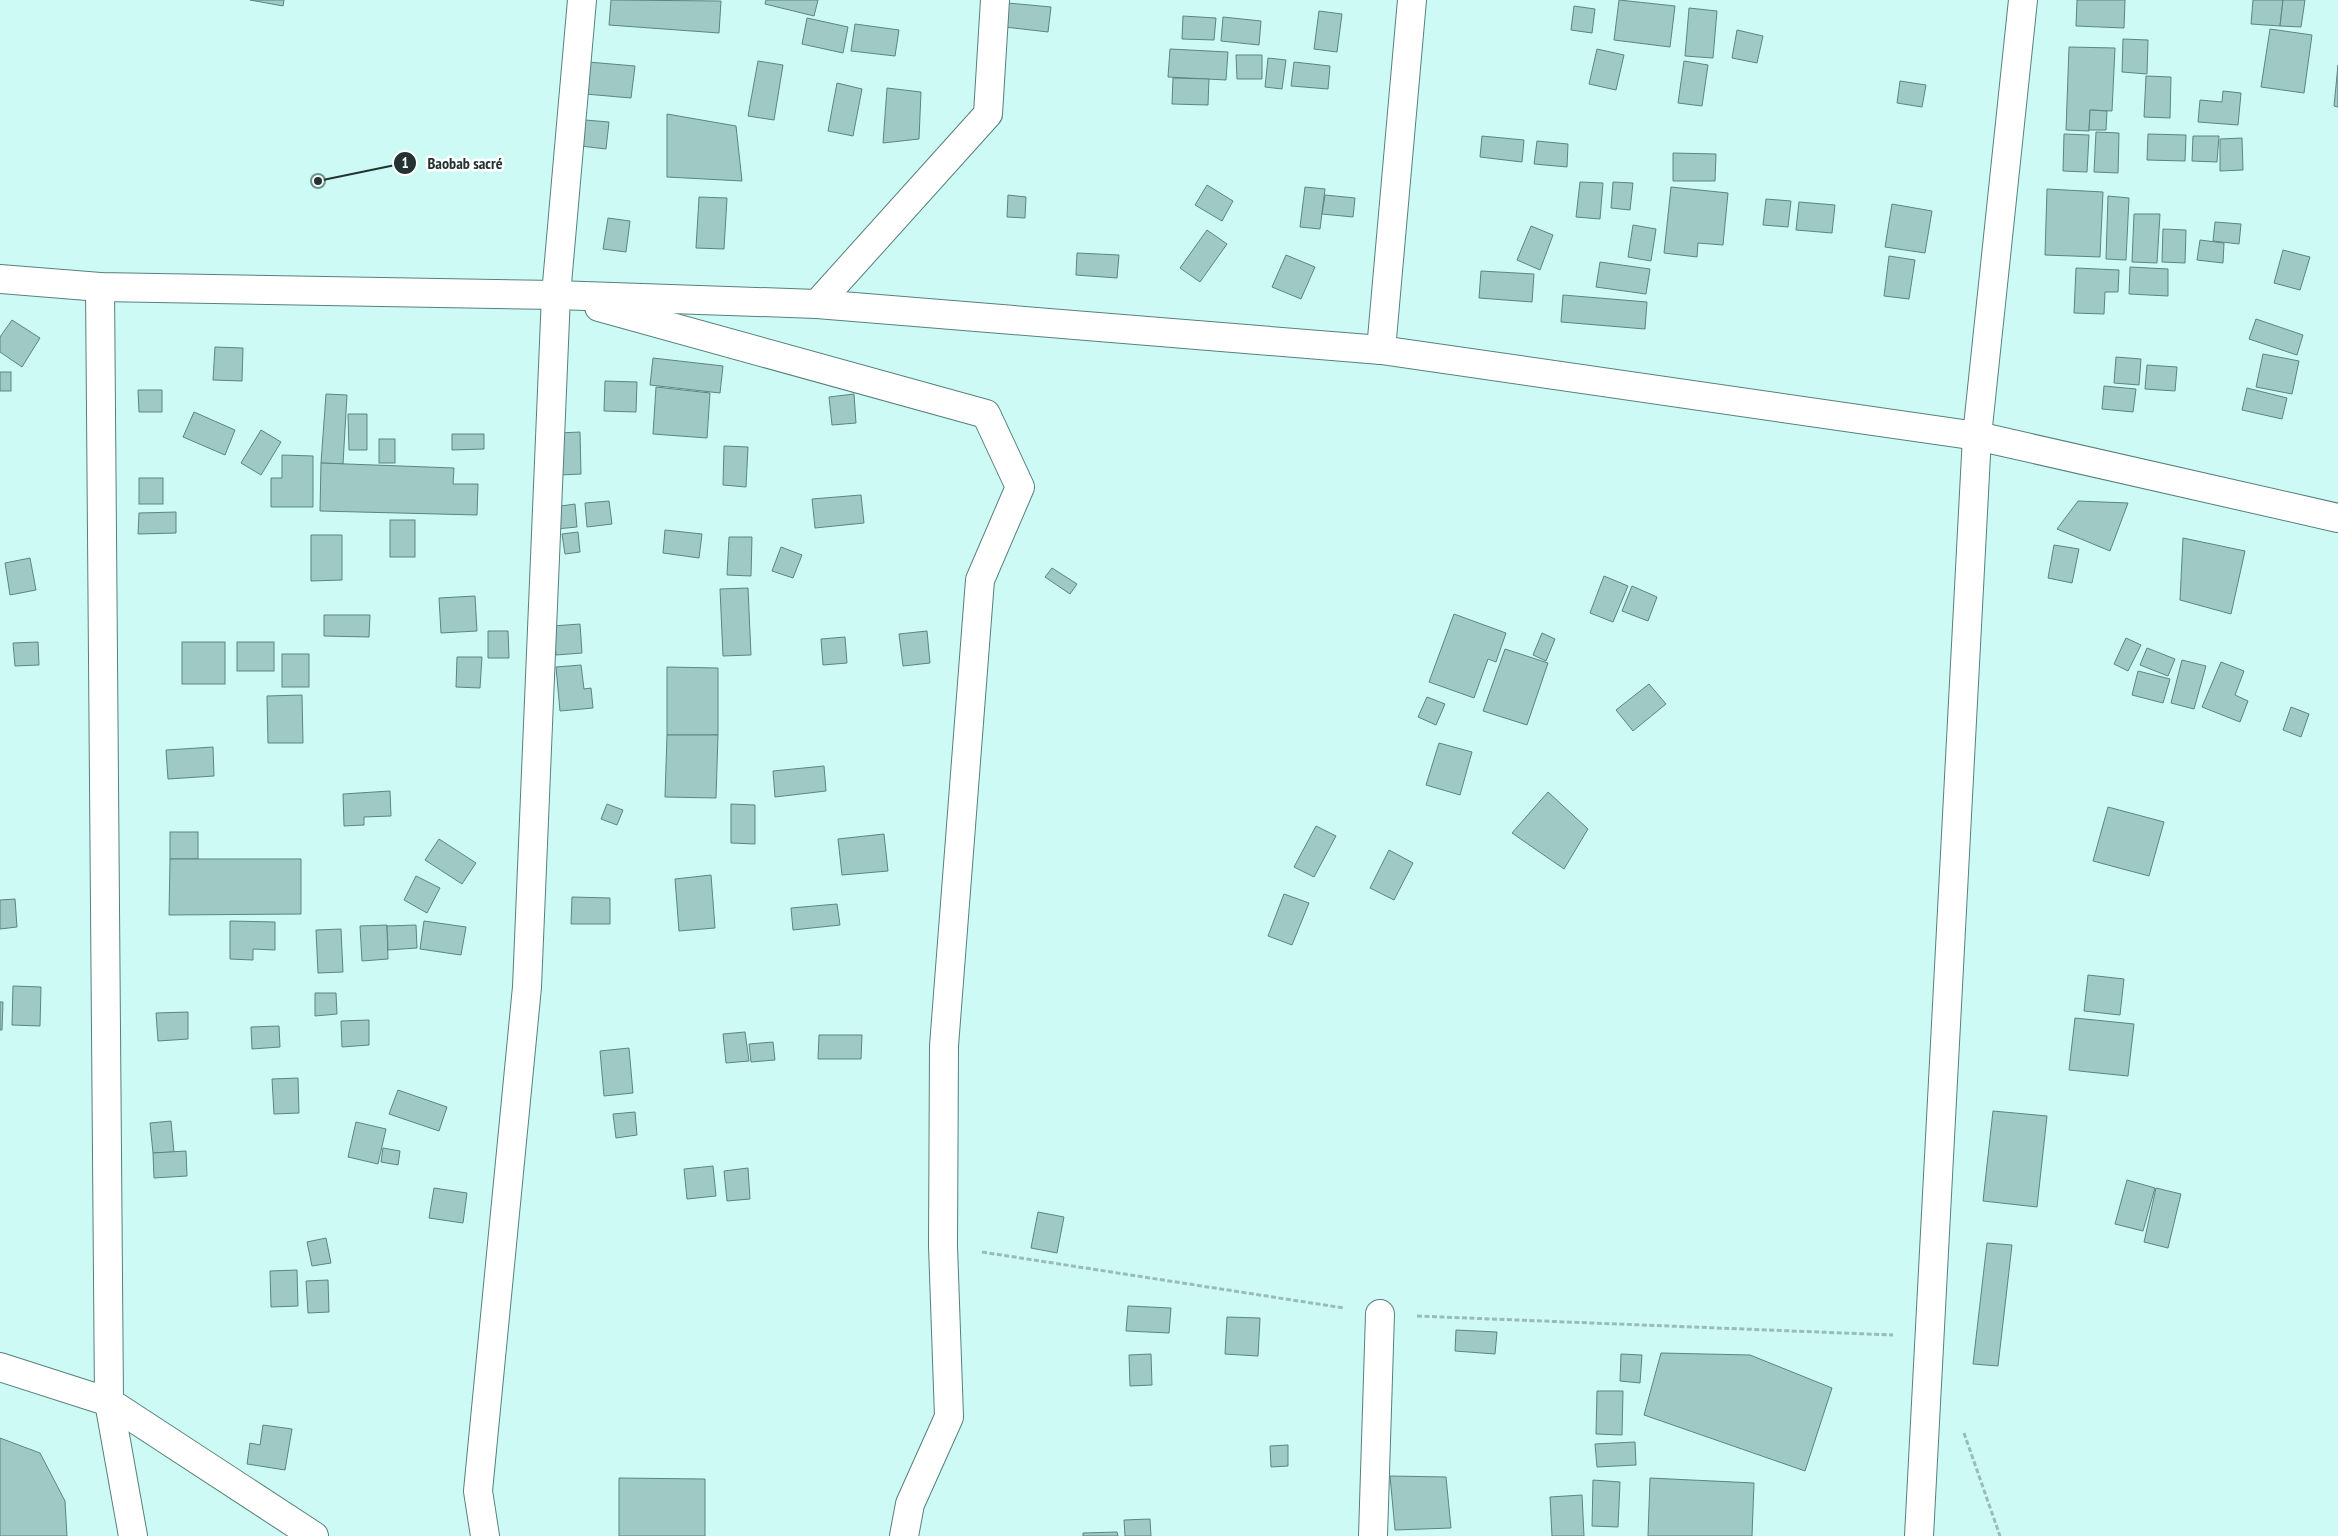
<svg xmlns="http://www.w3.org/2000/svg" width="2338" height="1536" font-family="'PT Sans Narrow',sans-serif">
<rect width="100%" height="100%" fill="#cefaf5"/>
<g fill="#9ec9c4" stroke="#5c8581">
<polygon points="250,0 284,0 283,6"/>
<polygon points="611,0 721,1 719,33 609,25"/>
<polygon points="766,0 818,0 814,16 765,4"/>
<polygon points="1619,0 1675,6 1670,47 1614,40"/>
<polygon points="2077,0 2125,0 2124,28 2076,26"/>
<polygon points="2253,0 2283,0 2280,26 2251,24"/>
<polygon points="2283,0 2305,0 2301,27 2280,26"/>
<polygon points="1008,3 1051,7 1048,32 1005,27"/>
<polygon points="1574,6 1595,9 1592,33 1571,30"/>
<polygon points="1689,8 1717,11 1713,58 1685,56"/>
<polygon points="1319,11 1342,14 1337,52 1314,49"/>
<polygon points="1183,16 1216,18 1214,40 1182,39"/>
<polygon points="1223,17 1261,21 1259,45 1221,41"/>
<polygon points="807,18 848,27 843,53 802,44"/>
<polygon points="855,24 899,30 895,56 851,51"/>
<polygon points="2270,29 2312,35 2304,93 2261,87"/>
<polygon points="1737,30 1763,36 1757,63 1732,58"/>
<polygon points="2123,39 2148,40 2147,74 2122,72"/>
<polygon points="2069,47 2115,48 2112,111 2090,110 2089,131 2066,130"/>
<polygon points="1170,49 1228,52 1226,80 1168,77"/>
<polygon points="1597,49 1624,55 1616,90 1589,84"/>
<polygon points="1236,55 1262,55 1262,79 1237,79"/>
<polygon points="1268,58 1286,60 1282,89 1265,87"/>
<polygon points="758,61 783,65 774,120 748,116"/>
<polygon points="1684,61 1708,65 1702,106 1678,103"/>
<polygon points="588,62 635,66 631,98 585,94"/>
<polygon points="1294,62 1330,66 1328,89 1291,86"/>
<polygon points="2338,65 2338,107 2334,106"/>
<polygon points="2146,76 2171,77 2170,118 2144,117"/>
<polygon points="1173,78 1209,79 1208,105 1172,104"/>
<polygon points="1900,81 1926,85 1922,107 1897,103"/>
<polygon points="837,83 862,89 853,136 828,131"/>
<polygon points="887,88 921,92 919,139 883,143"/>
<polygon points="2223,91 2241,93 2238,125 2198,122 2200,100 2222,102"/>
<polygon points="2090,110 2107,111 2106,130 2089,130"/>
<polygon points="667,114 736,126 742,181 667,177"/>
<polygon points="585,120 609,122 606,149 581,146"/>
<polygon points="2096,132 2119,133 2118,173 2094,172"/>
<polygon points="2064,134 2089,135 2087,172 2063,171"/>
<polygon points="2148,134 2186,135 2185,161 2147,160"/>
<polygon points="1482,136 1524,140 1522,162 1480,157"/>
<polygon points="2193,136 2219,136 2217,162 2192,161"/>
<polygon points="2242,138 2243,170 2220,171 2220,139"/>
<polygon points="1537,141 1568,144 1567,167 1534,164"/>
<polygon points="1673,153 1716,154 1715,181 1673,181"/>
<polygon points="1580,182 1603,183 1600,219 1576,217"/>
<polygon points="1613,182 1633,183 1630,210 1611,208"/>
<polygon points="1207,185 1233,201 1222,221 1195,205"/>
<polygon points="1305,187 1325,189 1320,229 1300,227"/>
<polygon points="1671,187 1728,193 1723,245 1698,243 1697,257 1664,253"/>
<polygon points="2047,189 2103,192 2100,257 2045,255"/>
<polygon points="1008,195 1026,197 1025,218 1007,217"/>
<polygon points="1325,195 1355,198 1353,217 1322,214"/>
<polygon points="2108,196 2129,198 2126,260 2106,259"/>
<polygon points="699,197 727,198 724,249 696,248"/>
<polygon points="1766,199 1791,201 1788,227 1763,225"/>
<polygon points="1799,202 1835,205 1832,233 1796,230"/>
<polygon points="1892,204 1932,211 1925,253 1885,247"/>
<polygon points="2134,214 2160,214 2157,263 2132,262"/>
<polygon points="608,218 630,221 626,252 603,249"/>
<polygon points="2215,222 2241,224 2239,244 2213,241"/>
<polygon points="1633,225 1656,229 1651,261 1628,257"/>
<polygon points="1531,226 1553,235 1540,270 1517,260"/>
<polygon points="2163,229 2186,230 2185,263 2162,262"/>
<polygon points="1207,230 1227,244 1200,282 1180,268"/>
<polygon points="2200,240 2224,243 2223,263 2197,260"/>
<polygon points="2283,250 2310,257 2300,290 2274,283"/>
<polygon points="1077,253 1119,255 1117,278 1076,275"/>
<polygon points="1286,255 1315,267 1301,299 1272,287"/>
<polygon points="1889,256 1915,260 1909,299 1884,296"/>
<polygon points="1600,262 1650,269 1646,294 1596,287"/>
<polygon points="2130,267 2168,269 2168,296 2129,294"/>
<polygon points="2076,268 2119,270 2118,292 2105,292 2104,314 2074,313"/>
<polygon points="1481,271 1534,274 1532,302 1479,298"/>
<polygon points="1563,295 1647,302 1645,329 1561,322"/>
<polygon points="2256,319 2303,335 2297,355 2249,339"/>
<polygon points="12,320 40,338 22,367 0,352 0,337"/>
<polygon points="215,347 243,348 242,381 213,380"/>
<polygon points="2263,354 2299,361 2292,394 2256,387"/>
<polygon points="2116,357 2141,359 2139,385 2114,383"/>
<polygon points="653,358 723,366 720,393 650,385"/>
<polygon points="2147,365 2177,367 2175,391 2145,389"/>
<rect x="0" y="372" width="11" height="19"/>
<polygon points="605,381 637,382 636,412 604,411"/>
<polygon points="2104,386 2136,389 2133,412 2102,409"/>
<polygon points="656,387 710,393 707,438 653,434"/>
<polygon points="2247,388 2287,398 2282,419 2242,410"/>
<polygon points="138,390 162,390 162,412 139,412"/>
<polygon points="326,394 347,395 343,464 321,463"/>
<polygon points="854,394 856,423 832,425 829,397"/>
<polygon points="194,412 235,430 225,455 183,437"/>
<polygon points="348,414 367,414 367,450 349,450"/>
<polygon points="261,430 281,442 261,475 241,463"/>
<polygon points="580,432 581,474 560,475 559,433"/>
<polygon points="452,434 484,434 484,449 452,450"/>
<rect x="379" y="439" width="16" height="24"/>
<polygon points="724,446 748,447 746,487 723,485"/>
<polygon points="282,455 313,456 313,507 271,507 271,478 282,478"/>
<polygon points="321,463 454,468 453,484 478,484 477,515 320,511"/>
<rect x="139" y="478" width="24" height="26"/>
<polygon points="861,495 864,523 815,528 812,499"/>
<polygon points="609,501 612,524 587,527 585,503"/>
<polygon points="2078,501 2128,503 2110,551 2057,529"/>
<polygon points="575,504 577,527 556,529 554,507"/>
<polygon points="176,512 176,533 138,534 139,513"/>
<rect x="390" y="520" width="25" height="37"/>
<polygon points="665,530 702,534 699,558 663,553"/>
<polygon points="578,532 580,552 565,554 562,534"/>
<polygon points="311,535 342,535 342,580 311,581"/>
<polygon points="729,537 752,537 751,576 727,575"/>
<polygon points="2183,538 2245,551 2231,614 2180,600"/>
<polygon points="2054,545 2079,549 2072,583 2048,578"/>
<polygon points="781,547 802,555 793,578 772,571"/>
<polygon points="30,558 36,590 10,595 5,563"/>
<polygon points="1052,568 1077,584 1070,594 1045,577"/>
<polygon points="1604,576 1628,586 1613,622 1590,613"/>
<polygon points="1632,586 1657,597 1648,621 1622,611"/>
<polygon points="748,588 751,655 723,656 720,589"/>
<polygon points="475,596 477,631 441,633 439,598"/>
<polygon points="1454,614 1506,633 1496,662 1488,659 1474,698 1429,682"/>
<polygon points="324,615 370,615 369,637 324,636"/>
<polygon points="580,624 582,653 556,655 553,626"/>
<polygon points="488,631 508,631 509,658 488,658"/>
<polygon points="927,631 930,663 903,666 899,634"/>
<polygon points="1542,633 1555,639 1546,661 1533,655"/>
<polygon points="845,637 847,663 823,665 821,639"/>
<polygon points="2126,638 2141,645 2128,671 2114,664"/>
<polygon points="38,642 39,665 15,666 13,643"/>
<rect x="182" y="642" width="43" height="42"/>
<rect x="237" y="642" width="37" height="29"/>
<polygon points="2147,648 2175,659 2168,676 2140,665"/>
<polygon points="1505,649 1548,663 1527,725 1483,711"/>
<rect x="282" y="654" width="27" height="33"/>
<polygon points="457,657 482,657 480,688 456,687"/>
<polygon points="2182,660 2206,666 2194,709 2171,703"/>
<polygon points="2221,662 2244,671 2235,695 2248,701 2240,722 2202,707"/>
<polygon points="581,665 584,689 591,688 593,708 560,711 556,667"/>
<polygon points="667,667 718,668 718,735 667,735"/>
<polygon points="2138,671 2170,679 2163,703 2132,695"/>
<polygon points="1649,684 1666,704 1633,731 1616,710"/>
<polygon points="302,695 303,743 268,743 267,696"/>
<polygon points="1427,697 1445,704 1436,725 1418,717"/>
<polygon points="2291,707 2309,714 2301,737 2283,730"/>
<polygon points="667,735 718,735 716,798 665,797"/>
<polygon points="1439,743 1472,752 1460,795 1426,785"/>
<polygon points="213,747 214,776 168,779 166,750"/>
<polygon points="824,766 826,791 775,797 773,771"/>
<polygon points="390,791 391,816 364,817 364,825 344,826 343,794"/>
<polygon points="1548,792 1588,829 1564,869 1512,833"/>
<polygon points="607,804 623,810 617,825 601,819"/>
<polygon points="731,804 755,805 755,844 731,843"/>
<polygon points="2108,807 2164,822 2149,876 2093,861"/>
<polygon points="1316,826 1336,836 1314,877 1294,867"/>
<rect x="170" y="832" width="28" height="27"/>
<polygon points="884,834 888,871 842,875 838,839"/>
<polygon points="439,839 476,863 462,884 425,860"/>
<polygon points="1389,850 1413,863 1394,900 1370,888"/>
<polygon points="170,859 301,859 301,914 169,915"/>
<polygon points="711,875 715,928 679,931 675,879"/>
<polygon points="416,876 440,888 427,913 404,900"/>
<polygon points="1284,894 1309,903 1292,945 1268,936"/>
<polygon points="572,897 610,898 610,924 571,924"/>
<polygon points="15,899 17,927 0,929 0,900"/>
<polygon points="837,904 840,925 793,930 791,908"/>
<polygon points="230,921 275,922 275,950 253,949 253,960 230,959"/>
<polygon points="424,921 466,927 461,955 420,949"/>
<polygon points="387,925 388,959 362,961 360,926"/>
<polygon points="416,925 417,948 388,950 387,926"/>
<polygon points="341,929 343,972 318,973 316,930"/>
<polygon points="2088,975 2124,979 2120,1015 2084,1011"/>
<polygon points="13,986 41,987 40,1026 12,1025"/>
<polygon points="315,993 336,993 337,1014 315,1016"/>
<polygon points="0,1002 3,1002 2,1030 0,1030"/>
<polygon points="188,1012 188,1039 158,1041 156,1013"/>
<polygon points="2075,1018 2134,1024 2128,1076 2069,1070"/>
<polygon points="369,1020 369,1045 342,1047 341,1021"/>
<polygon points="279,1026 280,1047 252,1049 251,1027"/>
<polygon points="745,1032 749,1061 726,1063 723,1034"/>
<polygon points="819,1035 862,1035 861,1059 818,1059"/>
<polygon points="773,1042 775,1060 751,1062 749,1044"/>
<polygon points="629,1048 633,1093 604,1096 600,1051"/>
<polygon points="298,1078 299,1113 274,1114 272,1079"/>
<polygon points="398,1090 447,1107 439,1131 389,1114"/>
<polygon points="1993,1111 2047,1116 2037,1207 1983,1201"/>
<polygon points="635,1112 637,1135 616,1138 613,1114"/>
<polygon points="171,1121 174,1152 153,1153 150,1123"/>
<polygon points="356,1122 386,1129 378,1164 348,1157"/>
<polygon points="383,1148 400,1151 398,1165 381,1162"/>
<polygon points="186,1151 187,1176 154,1178 153,1153"/>
<polygon points="713,1166 716,1196 687,1199 684,1169"/>
<polygon points="748,1168 750,1199 727,1201 724,1171"/>
<polygon points="2127,1180 2155,1188 2143,1231 2115,1224"/>
<polygon points="434,1188 467,1193 463,1223 429,1218"/>
<polygon points="2156,1188 2181,1194 2168,1248 2144,1242"/>
<polygon points="1038,1212 1064,1217 1057,1253 1031,1248"/>
<polygon points="326,1238 331,1263 312,1266 307,1242"/>
<polygon points="1987,1243 2012,1245 1998,1366 1973,1364"/>
<polygon points="297,1270 298,1306 271,1307 270,1271"/>
<polygon points="328,1280 329,1312 308,1313 306,1281"/>
<polygon points="1128,1306 1171,1308 1169,1333 1126,1331"/>
<polygon points="1227,1317 1260,1318 1258,1356 1225,1354"/>
<polygon points="1456,1330 1497,1332 1495,1354 1455,1351"/>
<polygon points="1661,1353 1750,1355 1832,1388 1805,1471 1644,1415"/>
<polygon points="1151,1354 1152,1385 1130,1386 1129,1355"/>
<polygon points="1621,1354 1642,1355 1640,1383 1620,1381"/>
<polygon points="1597,1391 1623,1391 1622,1435 1596,1434"/>
<polygon points="263,1425 292,1429 285,1470 247,1464 250,1443 260,1445"/>
<polygon points="0,1438 40,1453 65,1501 67,1536 0,1536"/>
<polygon points="1635,1442 1636,1465 1597,1467 1595,1444"/>
<polygon points="1288,1445 1288,1466 1271,1467 1270,1446"/>
<polygon points="1390,1476 1446,1477 1451,1528 1395,1530"/>
<polygon points="619,1478 705,1479 705,1536 619,1536"/>
<polygon points="1650,1478 1754,1483 1752,1536 1648,1536"/>
<polygon points="1593,1480 1620,1482 1618,1527 1592,1526"/>
<polygon points="1582,1495 1584,1536 1552,1536 1550,1497"/>
<polygon points="1150,1519 1151,1536 1125,1536 1124,1520"/>
<polygon points="1117,1532 1118,1536 1083,1536 1083,1533"/>
</g>
<g fill="none" stroke-linecap="round" stroke-linejoin="round">
<defs>
<g id="street">
<polyline points="0,279 100,287 556,295 817,304 1381,350 1977,436 2338,518"/>
<polyline points="100,287 109,1402 133,1536"/>
<polyline points="817,304 988,114 995,0"/>
<polyline points="599,307 986,414 1020,487 980,580 944,1046 943,1246 949,1417 910,1504 904,1536"/>
<polyline points="1381,350 1412,0"/>
<polyline points="0,1367 109,1402 314,1536"/>
<polyline points="485,1536 478,1491 527,987 556,295 582,0"/>
<polyline points="1373,1536 1380,1314"/>
<polyline points="1919,1536 1977,436 2023,0"/>
</g>
</defs>
<use href="#street" stroke="#57807b" stroke-width="30"/>
<g stroke="#99bcb8" stroke-width="3" stroke-dasharray="5 2.5" stroke-linecap="butt">
<polyline points="982,1252 1344,1308"/>
<polyline points="1417,1316 1893,1335"/>
<polyline points="1964,1433 2000,1536"/>
</g>
<use href="#street" stroke="#fff" stroke-width="28"/>
</g>
<circle fill="#6a9490" cx="318" cy="181" r="8"/>
<path fill="none" stroke="#223331" stroke-width="2" d="M318 181L405 163"/>
<g fill="#223331" stroke="#fff" stroke-width="2">
<circle cx="318" cy="181" r="5"/>
<circle cx="405" cy="163" r="12"/>
</g>
<g font-size="15" text-anchor="middle" font-weight="bold" fill="#fff">
<text x="405" y="168">1</text>
</g>
<g font-size="16" text-anchor="middle" font-weight="bold" fill="#223331" stroke="#fff" stroke-width="5" stroke-linejoin="round" paint-order="stroke">
<text x="465" y="169">Baobab sacré</text>
</g>
</svg>
